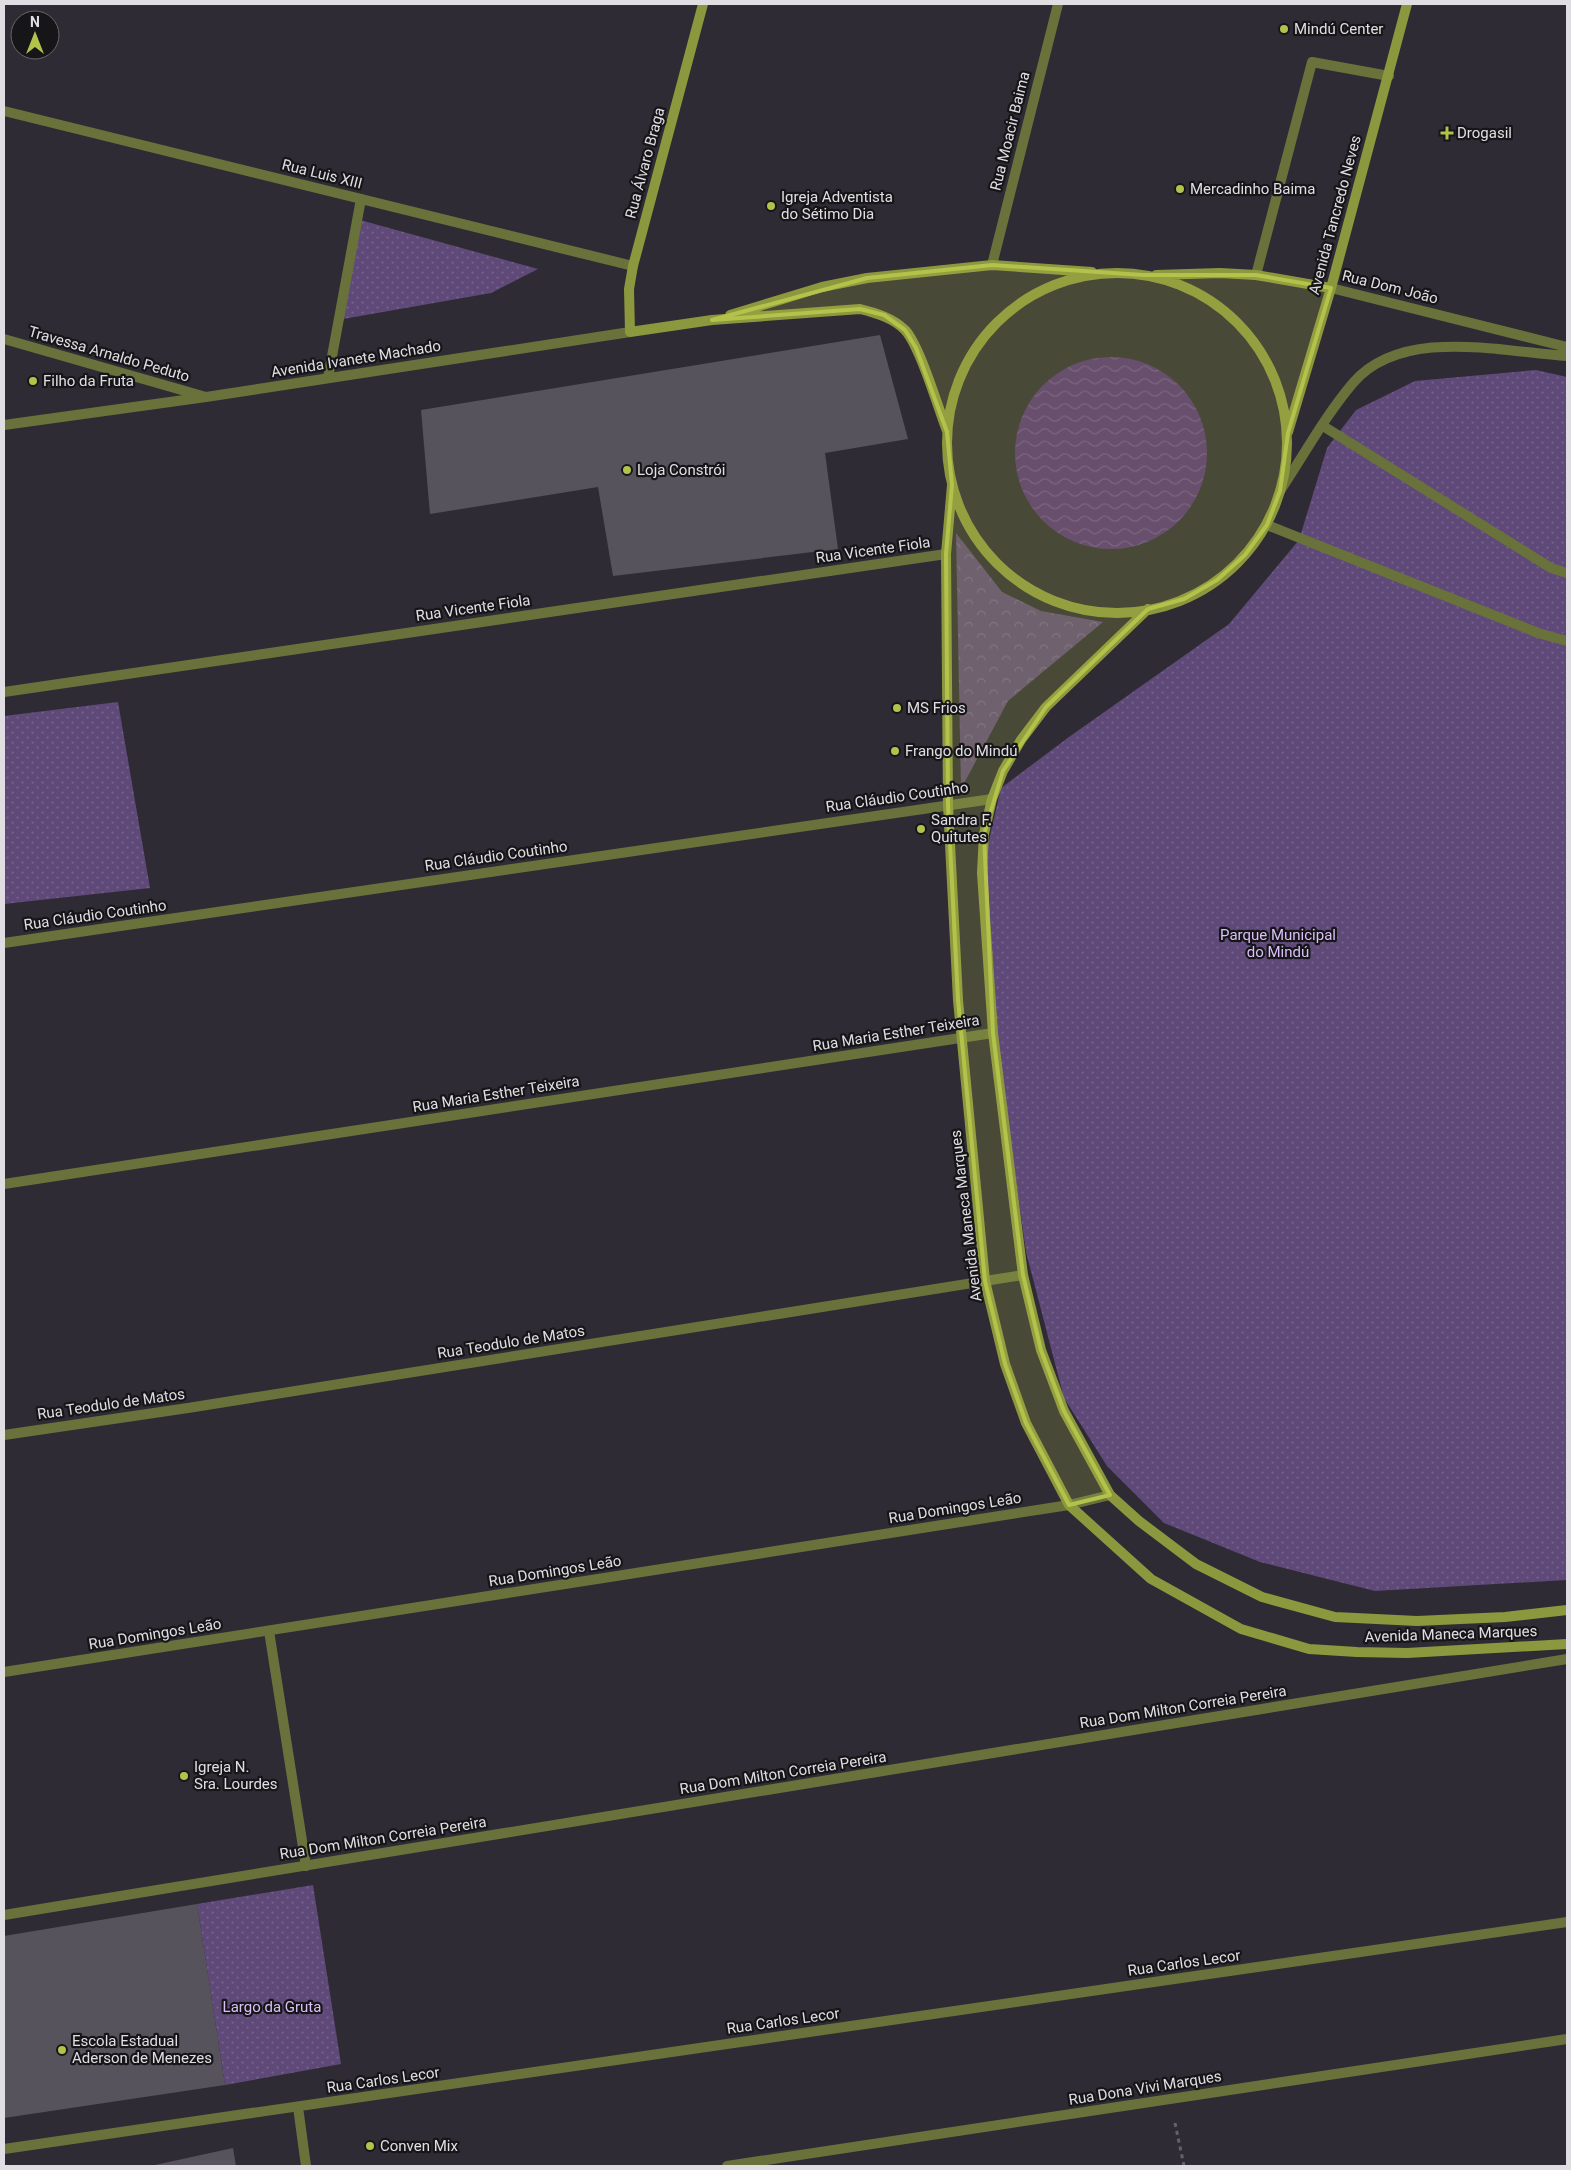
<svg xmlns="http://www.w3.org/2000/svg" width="1571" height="2170" viewBox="0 0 1571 2170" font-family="Roboto,sans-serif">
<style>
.grass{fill:url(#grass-dots)}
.forest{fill:url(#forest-crowns)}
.water{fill:url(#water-waves)}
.building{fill:#57535c}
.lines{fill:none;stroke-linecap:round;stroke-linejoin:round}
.path{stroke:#656169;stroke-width:3;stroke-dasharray:4 4;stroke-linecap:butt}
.service{stroke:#6a723c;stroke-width:10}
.minor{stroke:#6a723c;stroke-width:10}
.tertiary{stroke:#6a723c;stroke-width:10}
.secondary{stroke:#8c983d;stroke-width:10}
.marked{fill:#b3c24b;fill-opacity:0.2;stroke:#b3c24b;stroke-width:4;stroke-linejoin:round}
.poi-dot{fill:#b3c24b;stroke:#161518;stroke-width:2}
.labels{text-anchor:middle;stroke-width:4.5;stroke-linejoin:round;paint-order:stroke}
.poi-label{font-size:15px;fill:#e0dee3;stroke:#161518;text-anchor:start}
.street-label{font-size:15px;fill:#e0dee3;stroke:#161518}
.park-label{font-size:15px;fill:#dabffa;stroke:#161518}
</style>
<defs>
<pattern id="grass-dots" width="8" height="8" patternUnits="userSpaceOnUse" patternTransform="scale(1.25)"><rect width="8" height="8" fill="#5f4978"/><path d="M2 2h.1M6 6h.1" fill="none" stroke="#76638b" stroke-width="1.8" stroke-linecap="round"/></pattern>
<pattern id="forest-crowns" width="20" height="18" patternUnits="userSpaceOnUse" patternTransform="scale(1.25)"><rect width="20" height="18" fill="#5f4978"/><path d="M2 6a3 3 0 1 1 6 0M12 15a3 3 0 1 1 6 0" fill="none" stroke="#76638b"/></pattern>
<pattern id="water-waves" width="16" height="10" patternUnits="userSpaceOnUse" patternTransform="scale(1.25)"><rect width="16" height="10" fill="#553376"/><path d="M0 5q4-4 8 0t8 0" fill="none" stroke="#6d5089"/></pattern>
</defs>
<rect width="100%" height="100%" fill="#2f2b34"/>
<!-- grass -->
<path class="grass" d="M360 220 538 269 491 293 343 319Z
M1536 370 1567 377V1580L1375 1591 1260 1562 1164 1523 1107 1466 1064 1398 1026 1252 993 1014 983 866 1001 788 1069 737 1229 624 1299 540 1327 448 1356 410 1415 381Z
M118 702 150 888 4 904V716Z
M313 1885 341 2064 225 2085 197 1904Z"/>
<!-- forest -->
<path class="forest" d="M956 533 1002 592 1041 611 1103 622 1008 701 961 789Z"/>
<!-- water -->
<path class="water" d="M1015 453a96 96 0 1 1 192 0a96 96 0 1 1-192 0Z"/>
<!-- building -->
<path class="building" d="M880 335 908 439 825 453 838 549 613 576 598 487 430 514 421 410Z
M197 1904 225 2085 4 2118V1936Z
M233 2148 236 2166H156L155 2165Z"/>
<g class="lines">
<!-- path -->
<path class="path" d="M1175 2123 1184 2166"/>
<!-- service -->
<path class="service" d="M1256 275 1312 62 1389 76
M328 378 361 199
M1323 426 1551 568 1567 573
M1267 525 1538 633 1567 641
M269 1631 306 1866"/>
<!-- minor -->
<path class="minor" d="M4 111 633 266
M992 265 1058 4
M4 339 206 397
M4 692 946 554
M4 943 992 799
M4 1184 993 1033
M4 1435 188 1408 1023 1275
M4 1672 1069 1505 1110 1495
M4 1915 1567 1659
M298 2107 306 2166
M4 2149 1567 1922"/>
<!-- tertiary -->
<path class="tertiary" d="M1331 288 1567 347
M4 425 206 397 630 332
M1280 491C1304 455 1325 416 1353 383 1402 326 1502 352 1567 356
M727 2166 1567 2039"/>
<!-- secondary -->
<path class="secondary" d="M703 4 633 266 629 289 630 332 712 320 860 309C876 313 893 318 905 330 920 346 938 408 947 431
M947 443a170 170 0 1 1 340 0a170 170 0 1 1-340 0Z
M1156 275 1220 273 1256 275 1331 288
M730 315 822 287 867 278 992 265 1092 272
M1288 432 1331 288 1407 4
M952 485 946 554 948 805 958 1000 985 1281 1005 1364 1026 1423 1069 1505 1151 1579 1241 1629 1309 1649 1357 1652 1407 1653 1567 1644
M1148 609 1046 707 1021 740 1003 771 992 799 984 834 982 873 993 1033 1023 1275 1041 1350 1064 1411 1110 1495 1139 1521 1196 1564 1262 1597 1335 1617 1417 1621 1505 1617 1567 1610"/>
</g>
<!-- marked area -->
<path class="marked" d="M992 265 1143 275H1256L1331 288 1288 433 1280 491 1267 525 1245 555 1217 580 1184 599 1148 609 1046 707 1003 771 984 834 993 1033 1023 1275 1041 1350 1064 1411 1110 1495 1069 1505 1026 1423 1005 1364 985 1281 958 1000 948 805 946 554 952 485 947 432 916 348 905 330 884 315 860 309 712 320 867 278Z"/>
<!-- markers -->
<g class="poi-dot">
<circle cx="1284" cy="29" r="5"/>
<path d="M1444.5 125.5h5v5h5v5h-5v5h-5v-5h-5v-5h5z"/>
<circle cx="1180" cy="189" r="5"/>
<circle cx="771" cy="206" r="5"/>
<circle cx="33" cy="381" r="5"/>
<circle cx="627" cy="470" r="5"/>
<circle cx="897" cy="708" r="5"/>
<circle cx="895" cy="751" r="5"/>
<circle cx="921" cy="829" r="5"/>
<circle cx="184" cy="1776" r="5"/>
<circle cx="62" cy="2050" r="5"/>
<circle cx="370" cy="2146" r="5"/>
</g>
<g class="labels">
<!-- poi labels -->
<g class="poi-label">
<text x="1294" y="34">Mindú Center</text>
<text x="1457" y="138">Drogasil</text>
<text x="1190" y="194">Mercadinho Baima</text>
<text x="781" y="202">Igreja Adventista<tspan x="781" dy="17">do Sétimo Dia</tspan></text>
<text x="43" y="386">Filho da Fruta</text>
<text x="637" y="475">Loja Constrói</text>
<text x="907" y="713">MS Frios</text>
<text x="905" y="756">Frango do Mindú</text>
<text x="931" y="825">Sandra F.<tspan x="931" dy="17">Quitutes</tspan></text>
<text x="194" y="1772">Igreja N.<tspan x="194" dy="17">Sra. Lourdes</tspan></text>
<text x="72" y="2046">Escola Estadual<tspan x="72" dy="17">Aderson de Menezes</tspan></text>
<text x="380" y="2151">Conven Mix</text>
</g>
<!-- street labels -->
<g class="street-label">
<text transform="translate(1010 131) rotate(-76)" y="5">Rua Moacir Baima</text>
<text transform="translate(645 163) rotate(-75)" y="5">Rua Álvaro Braga</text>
<text transform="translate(322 174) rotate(14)" y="5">Rua Luis XIII</text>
<text transform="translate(1335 215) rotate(-75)" y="5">Avenida Tancredo Neves</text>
<text transform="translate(1390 287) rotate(14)" y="5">Rua Dom João</text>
<text transform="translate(109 354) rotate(16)" y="5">Travessa Arnaldo Peduto</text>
<text transform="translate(356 359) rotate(-9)" y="5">Avenida Ivanete Machado</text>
<text transform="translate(873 550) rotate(-8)" y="5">Rua Vicente Fiola</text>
<text transform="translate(473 608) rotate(-8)" y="5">Rua Vicente Fiola</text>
<text transform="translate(897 797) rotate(-8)" y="5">Rua Cláudio Coutinho</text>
<text transform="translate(496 856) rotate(-8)" y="5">Rua Cláudio Coutinho</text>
<text transform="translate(95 915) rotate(-8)" y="5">Rua Cláudio Coutinho</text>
<text transform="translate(896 1033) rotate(-9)" y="5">Rua Maria Esther Teixeira</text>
<text transform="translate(496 1094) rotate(-9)" y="5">Rua Maria Esther Teixeira</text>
<text transform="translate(966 1216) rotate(-97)" y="5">Avenida Maneca Marques</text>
<text transform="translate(511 1342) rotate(-9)" y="5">Rua Teodulo de Matos</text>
<text transform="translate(111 1404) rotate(-8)" y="5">Rua Teodulo de Matos</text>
<text transform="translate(955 1508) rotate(-9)" y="5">Rua Domingos Leão</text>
<text transform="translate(555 1571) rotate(-9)" y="5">Rua Domingos Leão</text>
<text transform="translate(155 1634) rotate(-9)" y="5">Rua Domingos Leão</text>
<text transform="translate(1451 1634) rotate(-2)" y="5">Avenida Maneca Marques</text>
<text transform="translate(1183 1707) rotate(-9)" y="5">Rua Dom Milton Correia Pereira</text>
<text transform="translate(783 1773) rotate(-9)" y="5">Rua Dom Milton Correia Pereira</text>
<text transform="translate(383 1838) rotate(-9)" y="5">Rua Dom Milton Correia Pereira</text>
<text transform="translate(1184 1963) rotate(-8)" y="5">Rua Carlos Lecor</text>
<text transform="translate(783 2021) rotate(-8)" y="5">Rua Carlos Lecor</text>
<text transform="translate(383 2080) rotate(-8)" y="5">Rua Carlos Lecor</text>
<text transform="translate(1145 2088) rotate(-9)" y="5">Rua Dona Vivi Marques</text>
</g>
<!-- park labels -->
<g class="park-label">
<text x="1278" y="940">Parque Municipal<tspan x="1278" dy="17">do Mindú</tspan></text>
<text x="272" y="2012">Largo da Gruta</text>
</g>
</g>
<!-- border -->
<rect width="1571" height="2170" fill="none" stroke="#e0dee3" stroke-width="10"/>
<!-- north arrow -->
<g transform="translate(35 35)"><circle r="24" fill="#161518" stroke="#676569"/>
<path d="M0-4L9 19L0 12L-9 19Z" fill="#b3c24b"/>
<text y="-8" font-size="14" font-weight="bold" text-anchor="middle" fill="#e0dee3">N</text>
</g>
</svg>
